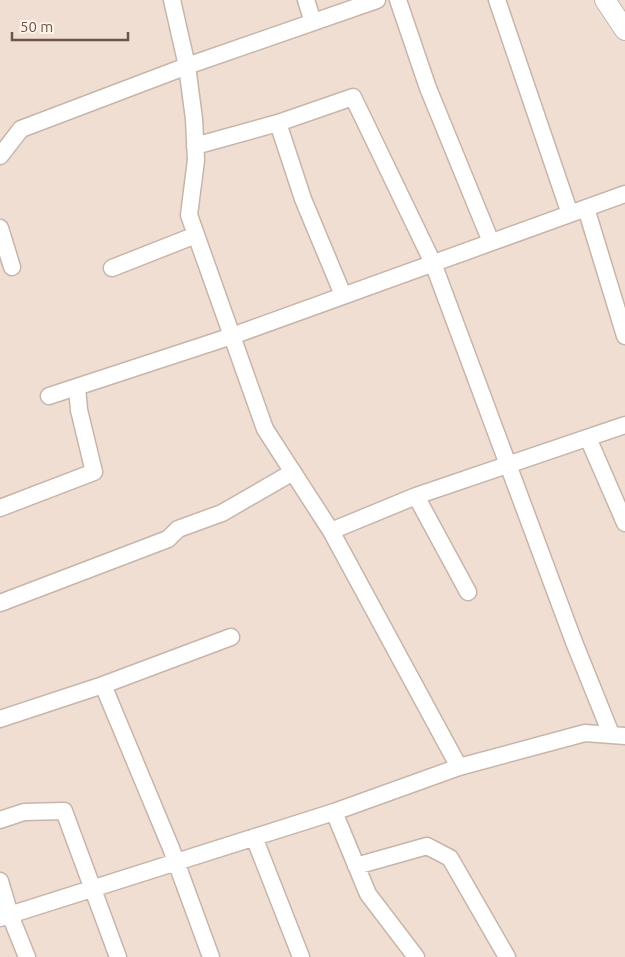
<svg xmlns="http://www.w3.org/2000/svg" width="625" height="957" viewBox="0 0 625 957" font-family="Ubuntu,sans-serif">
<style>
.residential{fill:#efded1}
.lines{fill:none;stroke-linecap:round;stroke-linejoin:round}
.minor-casing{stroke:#c7b5ab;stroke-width:19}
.tertiary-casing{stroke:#c7b5ab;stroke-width:22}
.minor{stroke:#fff;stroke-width:16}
.tertiary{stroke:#fff;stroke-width:20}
</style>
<rect width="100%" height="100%" fill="#f8ede2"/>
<!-- residential -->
<path class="residential" d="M0 0H625V957H0Z"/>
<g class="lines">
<defs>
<path id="minor" d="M172 0 187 66 194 119 196 160 189 215 265 429 331 531 459 767
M306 0 313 22
M398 0 428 88 491 242
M497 0 570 214
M278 123 303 199 343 295
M195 146 278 123 353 97 433 263 574 642 611 734
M0 156 21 129 187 66 377 0
M586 208 625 336
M0 228 12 267
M112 268 196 235
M49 396 232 336 625 194
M588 438 625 523
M416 496 468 592
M0 508 94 472 79 410 77 387
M331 531 416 496 625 425
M0 603 168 539 178 529 222 513 293 472
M103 685 171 848 211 957
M0 719 103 685 231 637
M334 812 368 894 416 957
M0 820 24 812 64 811 118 957
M254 837 301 957
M356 866 427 846 450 858 507 957
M0 881 10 915 27 957
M0 918 334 812 459 767 585 733 625 736"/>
<path id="tertiary" d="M605 0 625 30"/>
</defs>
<!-- minor casing -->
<use href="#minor" class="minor-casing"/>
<!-- tertiary casing -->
<use href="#tertiary" class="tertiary-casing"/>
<!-- minor -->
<use href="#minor" class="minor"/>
<!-- tertiary -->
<use href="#tertiary" class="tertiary"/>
</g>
<!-- scale -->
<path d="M12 32v8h116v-8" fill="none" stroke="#6c544c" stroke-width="2.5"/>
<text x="20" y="32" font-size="15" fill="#6c544c" stroke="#fcf2e7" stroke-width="4" paint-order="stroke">50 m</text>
</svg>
